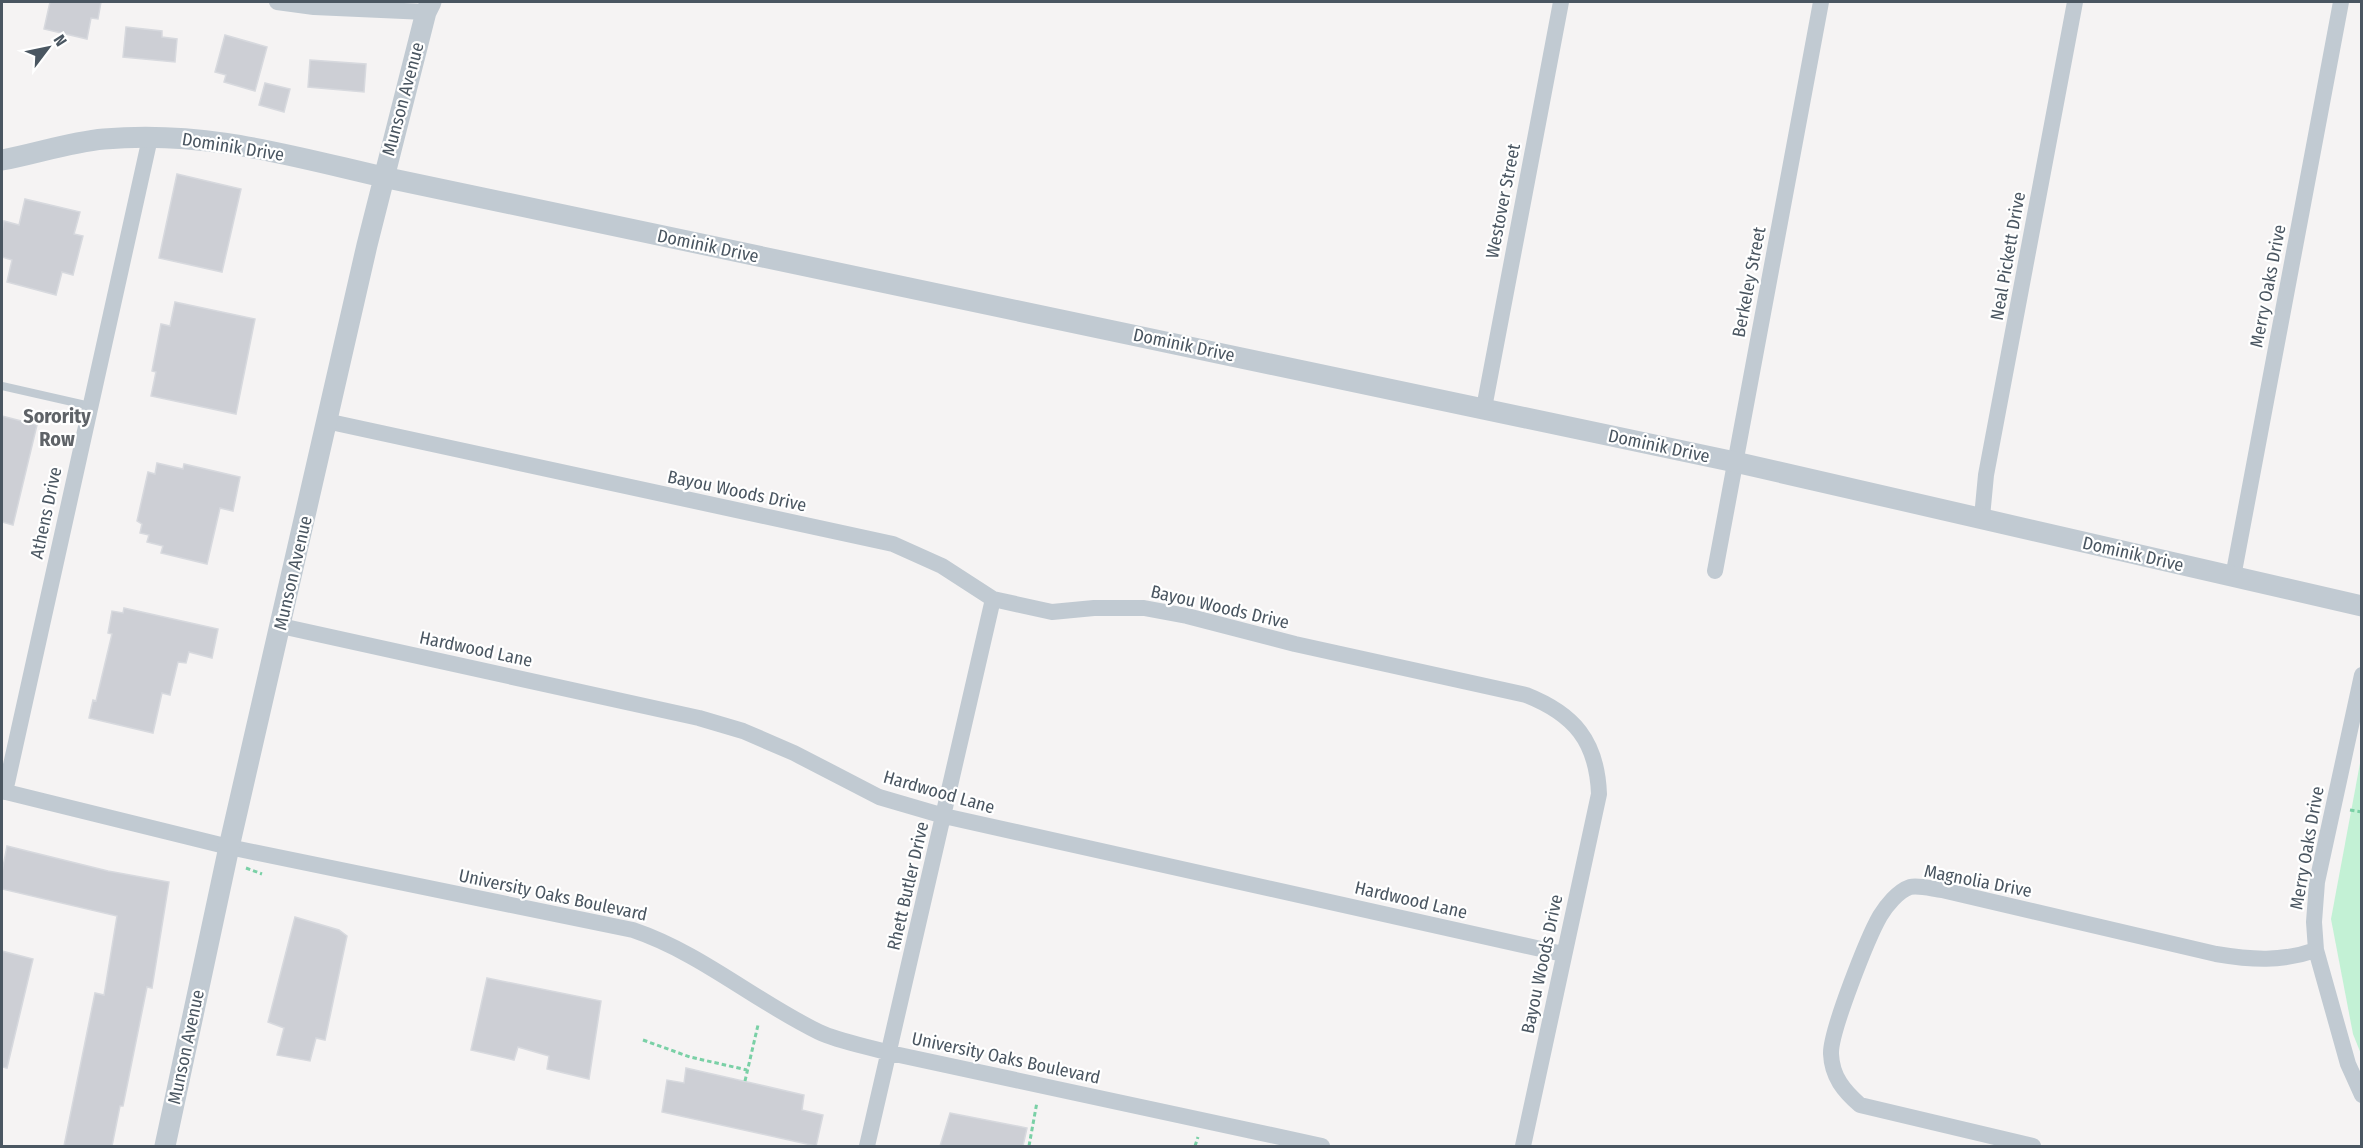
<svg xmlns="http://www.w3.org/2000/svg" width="2363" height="1148" viewBox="0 0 2363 1148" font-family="'Fira Sans Condensed',sans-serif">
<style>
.green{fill:#c3f1d5}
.building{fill:#cdcfd5;stroke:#d7d9de;stroke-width:1.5}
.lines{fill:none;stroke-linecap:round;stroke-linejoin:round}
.path{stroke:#7ad0a6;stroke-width:3;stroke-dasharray:4.5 3;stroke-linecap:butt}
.service{stroke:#c1cad2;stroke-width:8}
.minor{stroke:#c1cad2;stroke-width:16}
.tertiary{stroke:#c1cad2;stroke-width:21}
.labels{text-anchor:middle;stroke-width:4.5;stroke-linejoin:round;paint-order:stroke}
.street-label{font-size:18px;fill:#4a5661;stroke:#fff}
.neighbourhood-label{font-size:20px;font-weight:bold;fill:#5f6368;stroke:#fff}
</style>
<rect width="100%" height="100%" fill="#f5f3f3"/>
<!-- green -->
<path class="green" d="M2361 758V1054L2353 1034 2331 919Z"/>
<!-- building -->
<path class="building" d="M50 2H101L98 19 91 18 87 39 44 29Z
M126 27 162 31V37L177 39 175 62 123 57Z
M225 35 267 47 255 91 224 82 226 75 215 72Z
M310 60 366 64 364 92 308 87Z
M265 83 290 89 284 112 259 105Z
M177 174 241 189 222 272 159 258Z
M25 199 80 212 74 234 83 236 73 275 62 272 56 295 7 282 12 260 2 257V233L4 221 19 225Z
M175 302 255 319 236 414 151 396 156 372 152 371 161 324 170 326Z
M2 416 37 425 13 525 2 522Z
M157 463 183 469 184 464 240 477 233 511 220 508 207 564 161 553 163 546 147 542 149 535 140 533 142 524 137 521 148 472 155 474Z
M124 608 218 629 212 658 189 652 186 663 178 662 170 695 162 693 153 733 89 718 93 700 96 701 112 634 108 633 112 611 123 613Z
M7 846 108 871 169 882 152 988 147 987 123 1106H120L112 1146H64L95 993 104 995 117 916 2 889V872Z
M295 917 339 930 347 936 325 1040 316 1038 310 1061 277 1055 284 1028 268 1022Z
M2 951 33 959 7 1068 2 1067Z
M487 978 601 1001 589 1079 547 1069 549 1056 518 1047 514 1060 471 1050Z
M686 1068 804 1095 802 1110 823 1115 816 1146 662 1112 667 1080 684 1083Z
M950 1113 1027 1128 1023 1146H940Z"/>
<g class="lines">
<!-- path -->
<path class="path" d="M2350 810 2362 812
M246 868 262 874
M643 1040 690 1057 747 1070
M745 1081 758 1025
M1029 1146 1037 1102
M1195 1146 1198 1137"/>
<!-- service -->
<path class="service" d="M2 386 90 406"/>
<!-- minor -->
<path class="minor" d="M277 2 314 7 426 12
M1484 408 1561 2
M326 421 893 544 942 566 993 599 1052 612 1094 608H1144L1187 616 1295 644 1526 695C1574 714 1597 741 1599 794L1523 1146
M1982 517 1986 475 2075 2
M1715 571 1821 2
M2233 577 2341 2
M281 626 699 718 743 731 794 753 879 797 944 816 1563 954
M2362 675 2317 882 2314 922 2316 950 2348 1064 2362 1095
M2 791 229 847 633 930C701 953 755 1001 819 1032 840 1042 867 1046 890 1053L1322 1146
M5 792 150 138
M867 1146 993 599
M2033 1146 1860 1105C1844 1091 1832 1077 1831 1054 1830 1032 1868 937 1880 916 1886 906 1898 891 1910 887 1919 885 1933 889 1942 890L2216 954C2252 960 2281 962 2316 950"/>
<!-- tertiary -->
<path class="tertiary" d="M2 160C35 154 70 142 104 139 204 130 287 155 383 177L1735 462 2362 606
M165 1146 229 847 367 245 426 12 431 2"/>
</g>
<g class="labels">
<!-- street labels -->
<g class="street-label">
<text transform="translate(403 99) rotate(-75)" y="6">Munson Avenue</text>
<text transform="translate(233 147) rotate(9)" y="6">Dominik Drive</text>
<text transform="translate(1503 201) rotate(-79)" y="6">Westover Street</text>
<text transform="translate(708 246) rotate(12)" y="6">Dominik Drive</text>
<text transform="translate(2008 256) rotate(-80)" y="6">Neal Pickett Drive</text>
<text transform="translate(1749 282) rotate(-79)" y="6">Berkeley Street</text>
<text transform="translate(2268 286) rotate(-79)" y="6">Merry Oaks Drive</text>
<text transform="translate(1184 345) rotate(12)" y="6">Dominik Drive</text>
<text transform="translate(1659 446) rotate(12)" y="6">Dominik Drive</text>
<text transform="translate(737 491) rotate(12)" y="6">Bayou Woods Drive</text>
<text transform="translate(46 513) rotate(-78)" y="6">Athens Drive</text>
<text transform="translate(2133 554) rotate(13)" y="6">Dominik Drive</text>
<text transform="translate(293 573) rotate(-77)" y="6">Munson Avenue</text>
<text transform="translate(1220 607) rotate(13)" y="6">Bayou Woods Drive</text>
<text transform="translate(476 649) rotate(12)" y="6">Hardwood Lane</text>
<text transform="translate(939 792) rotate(16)" y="6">Hardwood Lane</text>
<text transform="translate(2307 848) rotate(-80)" y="6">Merry Oaks Drive</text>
<text transform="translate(1978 881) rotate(11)" y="6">Magnolia Drive</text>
<text transform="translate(908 886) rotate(-77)" y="6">Rhett Butler Drive</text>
<text transform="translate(553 895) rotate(12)" y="6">University Oaks Boulevard</text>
<text transform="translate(1411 900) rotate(13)" y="6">Hardwood Lane</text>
<text transform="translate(1542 964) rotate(-78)" y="6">Bayou Woods Drive</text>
<text transform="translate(186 1047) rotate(-78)" y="6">Munson Avenue</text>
<text transform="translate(1006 1058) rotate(12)" y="6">University Oaks Boulevard</text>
</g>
<!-- neighbourhood labels -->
<g class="neighbourhood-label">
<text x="57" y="423">Sorority<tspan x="57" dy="23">Row</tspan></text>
</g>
</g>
<!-- border -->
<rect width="2363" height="1148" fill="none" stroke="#4a5661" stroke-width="6"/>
<!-- north arrow -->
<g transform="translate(48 48) rotate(58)" stroke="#ffffff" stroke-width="4.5" paint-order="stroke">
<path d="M0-4.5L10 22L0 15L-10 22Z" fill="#4a5661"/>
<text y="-9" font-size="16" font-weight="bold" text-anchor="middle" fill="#4a5661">N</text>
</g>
</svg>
